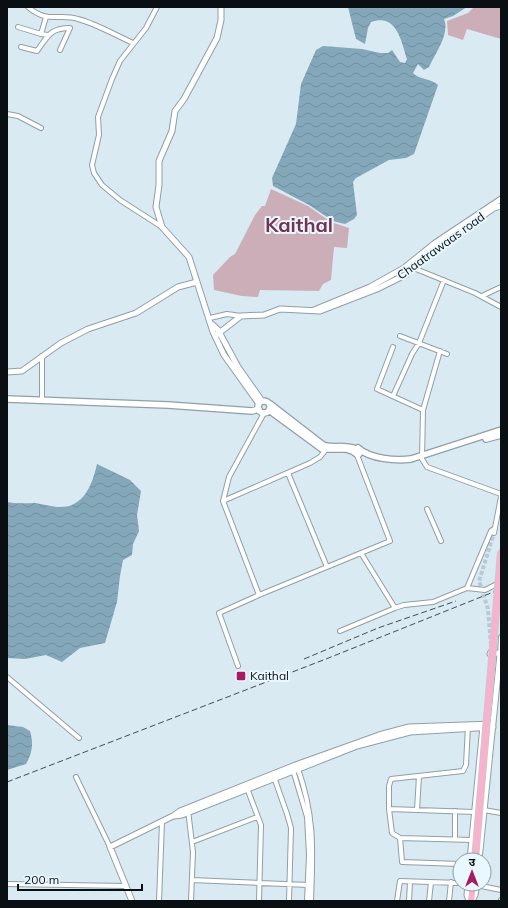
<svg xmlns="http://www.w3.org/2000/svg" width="508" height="908" viewBox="0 0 508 908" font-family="Mulish,'Noto Sans Devanagari',sans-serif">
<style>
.green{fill:#ccaeb8}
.water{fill:url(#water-waves)}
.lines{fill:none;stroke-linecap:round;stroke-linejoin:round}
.minor-tunnel{stroke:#bac9d1;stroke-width:4;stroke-dasharray:4 2;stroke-linecap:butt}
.minor-casing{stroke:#909fa8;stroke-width:6}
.tertiary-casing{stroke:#909fa8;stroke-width:7}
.secondary-casing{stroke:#909fa8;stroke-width:8}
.primary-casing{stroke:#c9cacb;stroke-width:8}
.minor{stroke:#fff;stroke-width:4}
.tertiary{stroke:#fff;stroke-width:5}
.secondary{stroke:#fff;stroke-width:5.5}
.primary{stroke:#fab1ce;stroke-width:6}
.rail{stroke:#434c51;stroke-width:1;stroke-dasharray:6 3;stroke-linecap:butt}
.primary-bridge-casing{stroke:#c9cacb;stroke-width:8;stroke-linecap:butt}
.primary-bridge{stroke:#fab1ce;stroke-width:6}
.poi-dot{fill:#a71c61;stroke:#e9f7fe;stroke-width:1.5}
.labels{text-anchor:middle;stroke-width:4;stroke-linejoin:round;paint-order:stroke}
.street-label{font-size:12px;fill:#090f12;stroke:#e9f7fe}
.poi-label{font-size:12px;fill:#090f12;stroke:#e9f7fe;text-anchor:start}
.town-label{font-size:20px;font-weight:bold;fill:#76334e;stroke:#e9f7fe}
</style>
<defs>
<pattern id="water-waves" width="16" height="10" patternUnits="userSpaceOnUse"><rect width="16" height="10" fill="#84a8ba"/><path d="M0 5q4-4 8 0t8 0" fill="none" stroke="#718f9f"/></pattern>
</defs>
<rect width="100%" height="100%" fill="#d9eaf3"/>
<!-- green -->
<path class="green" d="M474 7H501V39L467 29 463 40 448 35 447 21 468 13Z
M271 189 308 206 331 222 349 228 347 248 334 247 331 280 323 284 319 291 260 290 258 297 242 296 214 290 213 275 230 257 235 254 255 215 262 206H265Z"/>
<!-- water -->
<path class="water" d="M348 7H467L453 16 444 19C450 34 436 52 429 67L424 70 418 64 413 73C419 80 431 78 438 85L414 154 406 158 389 160 356 178 353 182 357 215 354 219 345 224 333 221 309 205 273 186 272 178 296 124 301 84 316 50 323 46 362 49 380 53H388L392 50 400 62 405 63 407 59C401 41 397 13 371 22L368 28 365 44 356 39Z
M97 464 130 480 141 491 137 515 139 531 133 544 132 555 123 560 120 576 117 602 105 643 80 648 62 662 46 655 25 659 7 658V502C16 504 25 503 35 503 42 504 49 506 57 507 83 509 92 486 97 464Z
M7 725 23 727 30 731C34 744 32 754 26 764L7 770Z"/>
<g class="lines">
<!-- minor-tunnel -->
<path class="minor-tunnel" d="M491 645 488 609 479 581 494 533"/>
<defs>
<path id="minor" d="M28 7C48 24 59 13 78 19 97 24 115 35 133 43
M157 7 146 28 120 61 112 79 98 117 99 135 92 165 94 173 102 185 120 200 162 227
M46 17 41 34 48 35
M18 27 41 34
M21 47 37 51C48 36 50 28 70 28L60 50
M7 114 18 116 41 128
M411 267 475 293 501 307
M482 296 501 287
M210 318 227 314 241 316
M400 336 447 354
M393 347 377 389 423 410
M440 351 423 410 422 459 427 467 501 494
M393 396 412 354 419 343 444 280
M42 400V356
M288 473 327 567
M223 501 310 463 320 457 328 447
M427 509 441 541
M494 533 501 497
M467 588 491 531 495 528
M259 595 223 501 229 477 264 413
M395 608 404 605 433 602 467 588 485 590 499 583
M340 631 395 608 361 553
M500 654 501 637
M238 666 219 613 259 595 390 541 357 455
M7 677 79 738
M468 726 466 765 463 771 391 779 389 786V809L474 812
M297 766C315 816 313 849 311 901
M293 770 307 817 309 855 307 901
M76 777 110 847
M274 777 287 814 291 828 289 901
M247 788 261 825 259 901
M389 809 392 833 400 838 472 840
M188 810 193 852 191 901
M417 810 419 776
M484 810 501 813
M400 838 402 862 460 864
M455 839V811
M192 842 257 817
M192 880 309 885
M7 884 126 886
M476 885 501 890
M159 901 162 822
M397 901 400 881 460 883
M409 901 410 882
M429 901 431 882
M449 901 451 882
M501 901V900"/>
<path id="tertiary" d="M221 7V20L217 38 184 99 175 111 172 131 159 161V185L156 207 162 227 189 257 213 332 224 355 259 404
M314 310 370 287 404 268 435 243 501 199
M213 325 218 330 238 367 262 401
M215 336 241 316 264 315 280 309 320 311 377 289 407 274 418 261 494 208 501 206
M7 372 22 371 61 343 88 329 136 313 178 287 197 282
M490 654 491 652 501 654
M174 816 182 815 357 746 410 732 493 727
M470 860 483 726
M479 860 500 654
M468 884 467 895 469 901
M132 901 110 847 173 816 180 811 298 764 379 735 409 727 493 724
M472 901 475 895 477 884"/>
<path id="secondary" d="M7 399 168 405 252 411 259 409
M258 407a6 6 0 1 1 12 0a6 6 0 1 1-12 0Z
M270 404 323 445C332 449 343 444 356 449
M269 410 322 449H346L352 451
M486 439 501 435
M361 451 358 455 354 452 358 448C370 459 396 461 411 459L501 430"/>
<path id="primary" d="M471 901 473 884"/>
</defs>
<!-- minor casing -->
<use href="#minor" class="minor-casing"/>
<!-- tertiary casing -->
<use href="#tertiary" class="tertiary-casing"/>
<!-- secondary casing -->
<use href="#secondary" class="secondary-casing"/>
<!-- primary casing -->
<use href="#primary" class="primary-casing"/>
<!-- minor -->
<use href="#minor" class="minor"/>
<!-- tertiary -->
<use href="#tertiary" class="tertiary"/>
<!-- secondary -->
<use href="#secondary" class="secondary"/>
<!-- primary -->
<use href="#primary" class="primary"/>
<!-- rail -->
<path class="rail" d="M304 659 378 628 456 601
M7 782 326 659 501 589"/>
<defs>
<path id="primary-bridge" d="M475 860 501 552"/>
</defs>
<!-- primary-bridge casing -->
<use href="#primary-bridge" class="primary-bridge-casing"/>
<!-- primary-bridge -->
<use href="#primary-bridge" class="primary-bridge"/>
</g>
<!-- markers -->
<rect class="poi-dot" x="236" y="671" width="10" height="10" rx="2"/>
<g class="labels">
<!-- street labels -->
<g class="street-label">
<text transform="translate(441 246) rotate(-36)" y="4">Chaatrawaas road</text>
</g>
<!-- poi labels -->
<g class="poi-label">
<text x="250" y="680">Kaithal</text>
</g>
<!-- town labels -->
<g class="town-label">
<text x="299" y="232">Kaithal</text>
</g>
</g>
<!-- border -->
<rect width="508" height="908" fill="none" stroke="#090f12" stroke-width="16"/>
<!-- north arrow -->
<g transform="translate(472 872)"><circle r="19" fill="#e9f7fe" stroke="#8f9aa0"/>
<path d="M0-3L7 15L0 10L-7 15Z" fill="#a71c61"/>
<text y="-6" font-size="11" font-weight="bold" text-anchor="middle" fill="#090f12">उ</text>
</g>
<!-- scale -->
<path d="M18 884v6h124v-6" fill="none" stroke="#090f12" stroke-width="2"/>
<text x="24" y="884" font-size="12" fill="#090f12" stroke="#e9f7fe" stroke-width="3" paint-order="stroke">200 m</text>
</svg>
